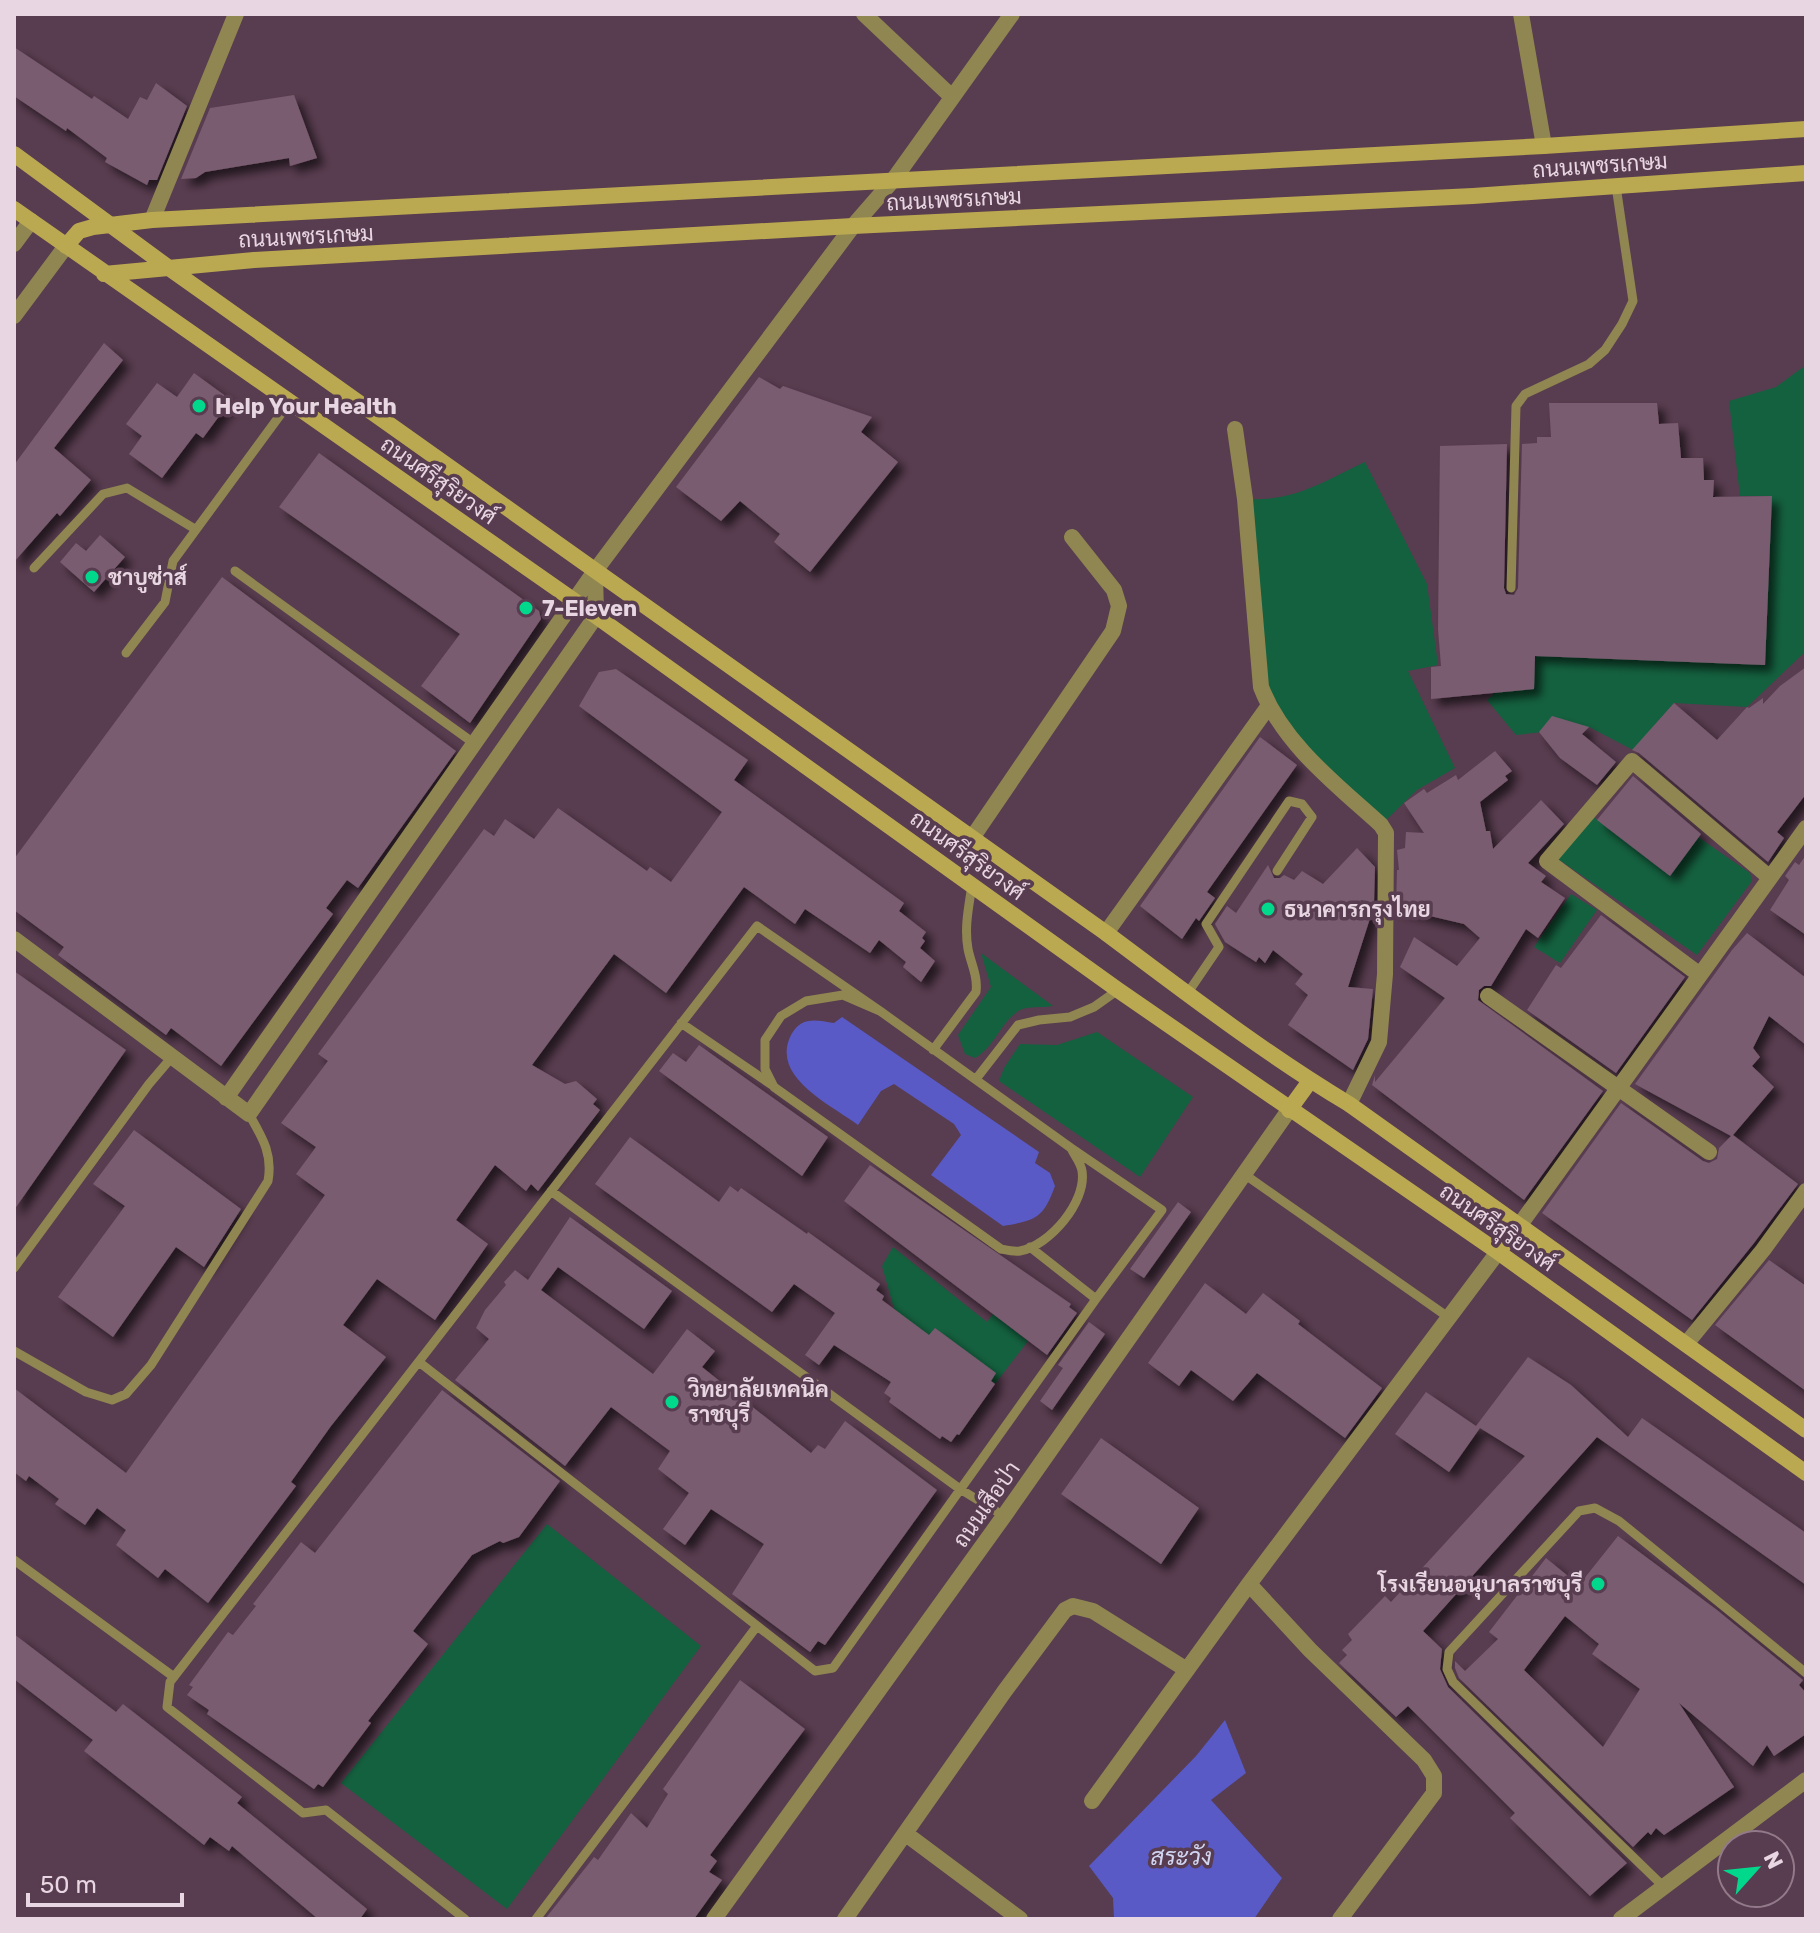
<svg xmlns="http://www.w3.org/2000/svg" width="1820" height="1933" viewBox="0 0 1820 1933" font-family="Rubik,Sarabun,sans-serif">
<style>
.green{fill:#14613f}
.water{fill:#595ac6}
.building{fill:#7a5b70;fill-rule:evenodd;filter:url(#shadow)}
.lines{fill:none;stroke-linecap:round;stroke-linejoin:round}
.service{stroke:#908651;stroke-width:9}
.minor{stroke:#908651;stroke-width:16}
.tertiary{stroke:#908651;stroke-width:16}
.secondary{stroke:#baa950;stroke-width:16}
.poi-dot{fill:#00d98c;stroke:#583c4f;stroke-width:3}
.labels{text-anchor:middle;stroke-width:7;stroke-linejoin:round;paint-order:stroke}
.street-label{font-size:22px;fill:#e8d6e2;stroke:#583c4f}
.poi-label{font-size:22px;font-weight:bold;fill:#e8d6e2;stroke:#583c4f;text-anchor:start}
.water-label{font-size:24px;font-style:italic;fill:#d1d5f1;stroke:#583c4f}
</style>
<defs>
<filter id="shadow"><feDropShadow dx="7" dy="7" stdDeviation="4" flood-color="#0009"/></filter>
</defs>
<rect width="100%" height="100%" fill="#583c4f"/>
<!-- green -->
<path class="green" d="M1806 365V651L1747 707 1674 703 1633 750 1589 727 1516 735 1487 700 1535 656 1772 496H1740L1729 401 1776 387Z
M1365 462 1427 584 1438 665 1408 671 1455 768 1417 790 1381 825 1268 707 1245 499C1294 502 1322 482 1365 462Z
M1592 816 1670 876 1698 837 1750 873 1752 881 1697 955 1558 859Z
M1571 894 1597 910 1560 963 1534 947Z
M981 953 1053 1006C1043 1008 1028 1006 1020 1010 1001 1021 995 1047 975 1058L965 1054 958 1035 991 987Z
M1097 1032 1193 1097 1140 1177 999 1081 1004 1068 1020 1044 1057 1045Z
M893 1247 987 1322 993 1314 1028 1341 995 1384 935 1328 928 1337 894 1309 882 1266Z
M547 1524 701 1646 507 1909 341 1783Z"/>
<!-- water -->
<path class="water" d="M842 1017 1039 1152 1035 1163 1050 1173 1055 1186C1043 1219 1036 1220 1003 1226L931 1175 961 1135 954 1124 894 1084 881 1091 858 1125C830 1104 770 1077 791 1035 801 1016 816 1020 834 1023Z
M1225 1720 1246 1773 1211 1800 1282 1878 1254 1919H1114L1113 1898 1089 1866 1196 1756Z"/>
<!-- building -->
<path class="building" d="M14 47 92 99 94 96 128 119 140 97 147 100 156 83 187 106 157 180H149L147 185 105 162 107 158 67 128 66 131 14 96Z
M294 95 317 158 290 166 289 158 205 172 196 178 181 179 210 108Z
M104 343 123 360 54 448 91 480 60 516 57 513 14 562V465Z
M194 373 231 400 203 438 196 433 162 478 129 454 142 436 126 424 157 383 177 397Z
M759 377 780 389 783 386 872 417 861 432 898 462 810 572 774 542 780 534 740 501 721 521 676 487Z
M1549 403H1657L1659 424 1678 423 1681 458H1703L1704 480H1714L1713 497 1772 496 1765 665 1535 656 1534 689 1431 699V667L1441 666 1438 629 1440 446 1507 444 1504 588 1506 594 1514 595 1518 588 1522 444 1537 443V437H1551Z
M319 453 539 611 541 619 470 723 421 686 460 634 279 507Z
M100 535 125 557 94 592 60 562 76 543 86 551Z
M222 577 456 751 358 888 347 880 326 908 333 914 221 1066 171 1028 166 1035 58 955 64 947 14 910V859Z
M1806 667V794L1777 832 1784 838 1768 862 1639 753 1632 750 1674 703 1717 740 1747 707 1749 708 1763 698V704L1780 686Z
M616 669 748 760 734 780 904 903 899 911 926 932 922 938 925 941 920 948 935 961 921 982 903 967 906 962 879 940 870 953 805 909 795 924 744 887 666 993 614 954 532 1065 565 1084 576 1081 597 1099 593 1104 600 1110 538 1191 531 1184 526 1191 495 1165 456 1220 488 1244 435 1320 377 1279 343 1325 386 1357 331 1426 291 1482 296 1486 208 1603 165 1569 158 1578 116 1545 126 1530 97 1508 85 1525 55 1504 59 1499 29 1476 26 1481 14 1472V1388L126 1473 325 1195 296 1174 316 1147 281 1123 328 1061 318 1054 484 829 494 836 505 819 534 839 558 808 647 871 650 867 671 882 722 812 579 706 599 672Z
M1552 716 1589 727 1582 734 1616 762 1597 785 1560 758 1539 732Z
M1260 737 1297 765 1207 892 1215 898 1199 921 1196 918 1182 939 1140 906Z
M1495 751 1512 771 1505 776 1508 780 1480 802 1486 831H1490L1493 849 1541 800 1564 824 1528 863 1546 876 1541 882 1565 898 1538 938 1526 929 1491 986H1484L1479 990 1478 1000 1603 1091 1524 1200 1372 1085 1375 1075V1082L1445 998 1400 967 1414 937 1457 966 1480 938 1464 924 1396 908 1397 870H1399L1397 850 1405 848 1406 832 1424 833 1404 803 1424 789 1427 793 1456 775 1458 780Z
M1633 776 1701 834 1670 876 1597 820Z
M1357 848 1375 867 1374 903 1360 900 1373 909 1348 987 1373 989 1368 1039 1353 1070 1288 1025 1308 995 1295 984 1303 974 1273 950 1265 963 1259 957 1256 962 1225 942 1215 924 1227 906 1236 913 1268 865 1274 878H1280L1284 875 1294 880 1302 871 1323 884Z
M1806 855V935L1770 910 1789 880 1785 876 1795 862 1799 865Z
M1601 915 1685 977 1616 1073 1527 1010 1556 965 1561 968Z
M1747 933 1806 978V1045L1769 1016 1753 1048 1760 1057 1752 1066 1774 1087 1733 1135 1798 1184 1754 1243 1692 1320 1542 1213 1621 1103 1703 1161 1709 1163 1717 1159 1719 1148 1731 1136 1635 1084 1732 950Z
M14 971 126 1050 14 1210Z
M699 1045 828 1137 802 1176 659 1071 673 1053 686 1062Z
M134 1130 241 1209 204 1267 176 1247 113 1337 58 1297 125 1206 93 1184Z
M630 1137 719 1202 730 1186 738 1192 741 1188 807 1234 808 1232 880 1284 876 1290 884 1296 882 1300 929 1335 935 1328 996 1373 991 1381 995 1384 959 1435 957 1434 951 1442 942 1436 940 1439 889 1402 891 1398 884 1393 891 1382 834 1345 819 1365 805 1355 835 1313 794 1284 772 1312 595 1184Z
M870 1165 1071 1304 1069 1307 1077 1313 1047 1355 844 1201Z
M1178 1202 1191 1212 1144 1278 1130 1269Z
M570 1217 672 1291 644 1329 558 1267 541 1290 653 1374 687 1329 715 1351 702 1367 811 1453 818 1445 825 1449 845 1421 937 1490 825 1645 818 1641 810 1652 732 1594 764 1544 711 1509 685 1545 663 1529 689 1493 658 1469 670 1451 611 1407 565 1466 455 1380 489 1339 476 1328 485 1310 506 1285 504 1282 515 1270 528 1280Z
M1769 1260 1806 1286V1391L1715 1325Z
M1205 1283 1246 1314 1263 1293 1300 1321 1298 1324 1382 1388 1345 1438 1257 1373 1233 1401 1191 1370 1179 1386 1148 1363Z
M1089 1322 1105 1334 1052 1410 1040 1401 1063 1368 1058 1365Z
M1528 1357 1571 1385 1628 1437 1642 1418 1806 1533V1585L1597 1437 1423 1631 1442 1649 1440 1669 1448 1687 1627 1863 1590 1896 1510 1818 1515 1813 1408 1706 1396 1717 1339 1663 1347 1655 1342 1650 1352 1640 1348 1634 1385 1596 1391 1602 1525 1456 1480 1428 1449 1472 1395 1434 1426 1392 1476 1426Z
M442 1390 560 1481 519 1537 503 1543 500 1541 472 1555 413 1631 428 1644 368 1721 371 1723 323 1787 318 1784 314 1789 207 1714 209 1710 187 1695 193 1687 189 1685 228 1632 233 1635 256 1606 253 1604 301 1542 315 1553Z
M1101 1438 1199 1508 1161 1564 1061 1494Z
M1618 1536 1717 1610 1803 1680 1799 1685 1806 1693V1734L1774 1756 1767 1745 1753 1766 1679 1703 1734 1787 1664 1835 1656 1828 1651 1835 1648 1832 1633 1847 1459 1678 1455 1668V1661L1465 1671 1498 1639 1489 1632 1546 1558 1579 1585ZM1565 1616 1599 1644 1592 1654 1640 1689 1603 1747 1524 1670Z
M14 1634 116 1712 123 1704 242 1797 237 1803 367 1909 360 1919H318L232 1846 229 1851 210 1837 204 1845 84 1751 93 1740 14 1679Z
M740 1680 805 1729 710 1855 717 1861 709 1872 722 1880 694 1919H545L594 1857 598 1860 631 1813 647 1828 668 1794 663 1789Z"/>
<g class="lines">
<!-- service -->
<path class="service" d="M34 568 103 494 127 488 195 529
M235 571 475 744
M1511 588 1516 406 1525 394 1589 364 1605 350 1622 324 1633 301 1616 186
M126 653 165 602 173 561 289 403
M1187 994 1219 947 1206 924 1289 801 1302 804 1312 817 1277 871
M843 995 880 1011 1071 1148C1074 1155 1081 1163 1082 1171 1087 1202 1049 1246 1020 1251 1014 1252 1006 1250 1001 1249L774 1087 765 1069V1040L781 1016 806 1001Z
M681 1023 772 1085
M933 1050 976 992C978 976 971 964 968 949 964 927 969 906 972 885
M976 1079 1018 1025 1039 1020 1070 1017 1094 1007 1118 990
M1244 1174 1448 1317
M551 1191 960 1489 1004 1516
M1030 1247 1096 1299
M14 1268 149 1084 172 1057
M14 1351 86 1392 112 1400 126 1394 151 1365 268 1181C273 1154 262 1137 249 1114
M419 1362 815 1671 833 1668 1096 1299 1162 1210 1071 1148
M14 1560 174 1677
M1664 1887 1453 1682 1447 1669 1449 1652 1579 1511 1595 1508 1619 1521 1806 1673
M465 1919 326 1810 303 1813 167 1707 170 1682 757 926 880 1011
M536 1919 757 1626"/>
<!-- minor -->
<path class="minor" d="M864 14 952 97
M1521 14 1544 146
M152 220 236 14
M14 244 31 221
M14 316 66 246
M1235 429 1245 499 1261 687C1283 744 1337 785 1381 825L1386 833 1385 974 1379 1042 1349 1104
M972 838 1113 631 1119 606 1114 590 1072 537
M1106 933 1268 707
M14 939 249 1114 596 616 595 571
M1700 975 1547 861 1632 761 1769 877
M1488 996 1709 1152
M226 1098 595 571 853 226 894 179 1012 14
M1519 1226 1806 828
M1686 1344 1763 1250 1806 1191
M1249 1584 1310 1650 1424 1760 1434 1776V1793L1340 1919
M1092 1801 1249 1584 1498 1252
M906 1834 1020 1919
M845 1919 1004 1692 1065 1610 1073 1606 1093 1611 1187 1670"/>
<!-- tertiary -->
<path class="tertiary" d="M714 1919 1004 1516 1289 1110
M1621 1919 1806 1780"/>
<!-- secondary -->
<path class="secondary" d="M14 154 169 268 1106 933C1185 992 1264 1053 1349 1104L1806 1430
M14 209 596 616 1118 990 1498 1252 1806 1473
M66 246 79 231 93 227 152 220 1544 146 1806 129
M104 274 254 260 853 226 1473 196 1806 173
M1289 1110 1310 1081
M1498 1252 1519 1226"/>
</g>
<!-- markers -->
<g class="poi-dot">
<circle cx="199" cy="406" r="8"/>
<circle cx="92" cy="577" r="8"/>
<circle cx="526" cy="608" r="8"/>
<circle cx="1268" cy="909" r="8"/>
<circle cx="672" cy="1402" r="8"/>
<circle cx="1598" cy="1584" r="8"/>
</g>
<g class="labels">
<!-- street labels -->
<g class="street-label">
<text transform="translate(1600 165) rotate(-4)" y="8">ถนนเพชรเกษม</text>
<text transform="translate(954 199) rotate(-3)" y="8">ถนนเพชรเกษม</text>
<text transform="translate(306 236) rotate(-3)" y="8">ถนนเพชรเกษม</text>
<text transform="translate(439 480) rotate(35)" y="8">ถนนศรีสุริยวงศ์</text>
<text transform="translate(968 855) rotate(36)" y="8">ถนนศรีสุริยวงศ์</text>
<text transform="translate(1498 1227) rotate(35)" y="8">ถนนศรีสุริยวงศ์</text>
<text transform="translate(986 1504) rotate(-55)" y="8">ถนนเสือป่า</text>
</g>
<!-- poi labels -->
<g class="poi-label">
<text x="215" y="414">Help Your Health</text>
<text x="108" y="585">ชาบูซ่าส์</text>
<text x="542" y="616">7-Eleven</text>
<text x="1284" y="917">ธนาคารกรุงไทย</text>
<text x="688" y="1397">วิทยาลัยเทคนิค<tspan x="688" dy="25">ราชบุรี</tspan></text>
<text x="1582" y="1592" text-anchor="end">โรงเรียนอนุบาลราชบุรี</text>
</g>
<!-- water labels -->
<g class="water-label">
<text x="1181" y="1865">สระวัง</text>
</g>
</g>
<!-- border -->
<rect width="1820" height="1933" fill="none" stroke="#e8d6e2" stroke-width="32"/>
<!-- north arrow -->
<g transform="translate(1756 1869) rotate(63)"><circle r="38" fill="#583c4f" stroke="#927a8a" stroke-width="2"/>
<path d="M0-6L14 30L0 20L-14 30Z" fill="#00d98c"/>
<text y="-12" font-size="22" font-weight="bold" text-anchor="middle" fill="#e8d6e2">N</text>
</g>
<!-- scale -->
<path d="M28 1893v12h154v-12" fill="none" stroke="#e8d6e2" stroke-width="4"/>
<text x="40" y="1893" font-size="24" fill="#e8d6e2" stroke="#583c4f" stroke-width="6" paint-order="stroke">50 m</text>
</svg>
